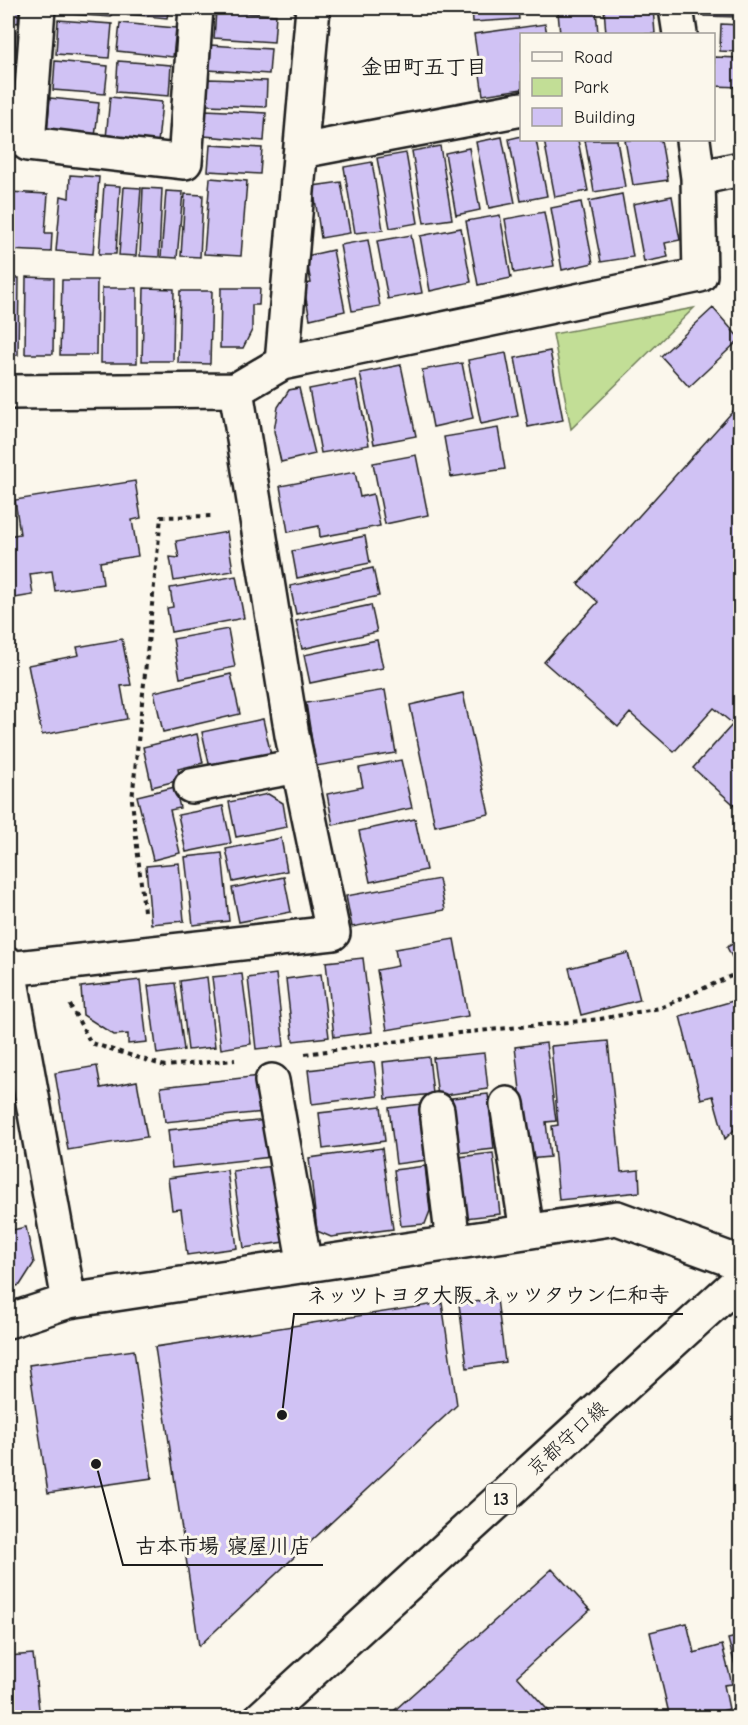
<svg xmlns="http://www.w3.org/2000/svg" width="748" height="1725" viewBox="0 0 748 1725" font-family="'Comic Neue','Klee One',sans-serif">
<style>
.green{fill:#c2de96;stroke:#6f7d59;stroke-width:1.5}
.building{fill:#d0c2f4;stroke:#1c1c1c;stroke-width:1.5}
.lines{fill:none;stroke-linecap:round;stroke-linejoin:round}
.minor-casing{stroke:#1c1c1c;stroke-width:38}
.major-casing{stroke:#1c1c1c;stroke-width:38}
.path{stroke:#1c1c1c;stroke-width:4;stroke-dasharray:4.5 4.5;stroke-linecap:butt}
.minor{stroke:#fbf7ec;stroke-width:33}
.major{stroke:#fbf7ec;stroke-width:33}
.labels{text-anchor:middle;stroke-width:6;stroke-linejoin:round;paint-order:stroke}
.shield{fill:#fbf7ec;stroke:#5f5e5a;stroke-width:1.5}
.shield-label{font-size:18px;font-weight:bold;fill:#1c1c1c}
.street-label{font-size:20px;fill:#1c1c1c;stroke:#fbf7ec}
.neighbourhood-label{font-size:21px;font-weight:bold;fill:#1c1c1c;stroke:#fbf7ec}
.leader{fill:none;stroke:#1c1c1c;stroke-width:2}
.callout-dot{fill:#1c1c1c;stroke:#fbf7ec;stroke-width:2}
.callout-label{font-size:21px;text-anchor:middle;font-weight:bold;fill:#1c1c1c;stroke:#fbf7ec;stroke-width:6;stroke-linejoin:round;paint-order:stroke}
</style>
<rect width="100%" height="100%" fill="#fbf7ec"/>
<filter id="ink" filterUnits="userSpaceOnUse"><feTurbulence type="fractalNoise" baseFrequency=".0167" numOctaves="2"/><feDisplacementMap in="SourceGraphic" scale="12" xChannelSelector="R" yChannelSelector="G"/><feConvolveMatrix kernelMatrix="1 2 1 2 8 2 1 2 1" color-interpolation-filters="sRGB"/></filter>
<g filter="url(#ink)">
<!-- green -->
<path class="green" d="M694 308 571 429 553 334Z"/>
<!-- building -->
<path class="building" d="M8 8H19L18 23 8 22Z
M56 8H112L111 17 56 13Z
M119 8H169L167 18 118 13Z
M472 8H546V9L518 11 519 19 473 22Z
M604 8H653L655 34H606Z
M704 8H740V17L704 16Z
M596 9 598 34H560L558 12Z
M216 11 276 15 274 42 214 38Z
M58 20 112 24 109 58 56 54Z
M120 23 176 28 173 57 117 51Z
M545 24 547 34H522V89L483 95 474 34Z
M721 24 740 25V52L720 51Z
M8 31H16L14 66 8 65Z
M210 45 271 49 269 74 208 70Z
M714 57 740 58V87L714 86Z
M55 61 108 66 105 94 53 90Z
M118 61 171 65 169 96 116 92Z
M8 75H16L14 108 8 107Z
M208 79 267 81 266 107 207 105Z
M110 97 162 102 158 143 106 138Z
M50 98 99 103 95 137 47 132Z
M205 110 266 113 264 141 204 136Z
M522 136V140H536L547 196 521 201 509 139Z
M502 137 515 203 489 208 476 142Z
M544 140H578L588 191 555 197Z
M585 140H617L625 187 594 192Z
M625 140H661L668 180 633 185Z
M210 145 262 148 260 174 208 171Z
M440 146 452 219 424 223 412 151Z
M469 148 480 210 456 215 445 153Z
M406 153 418 223 390 228 377 158Z
M372 162 383 230 355 233 344 167Z
M70 175 99 177 93 254 56 251 61 196 69 198Z
M210 178 247 181 241 256 204 254Z
M341 182 350 233 321 238 313 186Z
M104 185 120 186 116 254H99Z
M124 187 141 188 136 256 119 255Z
M143 188 162 189 159 257 140 256Z
M166 191 183 192 177 258 161 257Z
M8 192 48 194 45 233H52L51 252 8 250Z
M185 194 203 195 200 257 181 256Z
M622 194 633 257 601 262 589 201Z
M672 196 680 240 665 243 668 257 644 262 633 204Z
M736 197H740V226Z
M581 202 593 263 562 270 551 208Z
M544 212 554 266 514 273 505 219Z
M500 215 511 278 478 285 466 221Z
M461 228 471 282 430 291 420 236Z
M411 235 422 293 388 299 377 241Z
M368 240 380 306 352 311 340 245Z
M333 250 345 311 310 319 303 284 311 283 306 256Z
M26 277 54 278 53 354H25Z
M8 278H19L18 355H8Z
M62 280H97L96 355H60Z
M102 288H137V363H101Z
M144 288 174 289 173 361H142Z
M221 288H260L259 305H252V330L243 348H220Z
M180 291H212L210 364 178 363Z
M713 308 740 339 689 387 661 356Z
M550 351 563 420 528 427 515 358Z
M506 353 518 416 481 424 468 360Z
M462 363 473 418 433 427 422 370Z
M401 365 416 436 374 444 360 373Z
M356 380 369 445 321 453 309 389Z
M299 388 315 454 281 462 274 431 278 407 289 390Z
M734 410 740 416V810L693 768 733 724 714 708 674 752 630 713 618 727 544 662 598 602 578 584Z
M498 428 505 469 451 477 444 437Z
M416 455 428 515 385 524 373 463Z
M355 472 360 497 373 494 380 526 320 537 319 526 288 532 280 486Z
M135 481 141 518 132 520 138 556 100 562 103 584 55 591 52 571 30 574 33 595 8 599V536L20 534 15 500Z
M227 532 233 571 174 581 170 557 179 558 176 541Z
M365 536 370 563 297 578 292 551Z
M373 568 379 596 296 614 290 586Z
M236 576 244 618 171 632 167 608 173 607 170 588Z
M371 605 377 632 302 649 296 621Z
M228 629 235 667 180 678 173 639Z
M122 639 131 685 121 686 127 719 42 735 28 665 79 655 77 647Z
M377 640 383 668 310 683 304 655Z
M231 674 240 714 163 732 154 692Z
M385 690 396 753 316 766 306 703Z
M463 693 489 814 435 826 410 705Z
M263 719 271 755 210 768 202 732Z
M197 734 203 763 178 769 180 780 152 787 143 747Z
M401 760 412 808 333 825 327 794 363 787 359 768Z
M175 787 180 808 170 810 180 853 153 860 137 796Z
M268 794 283 803 287 827 236 837 229 802Z
M223 806 231 843 186 852 178 815Z
M415 819 426 870 370 882 359 831Z
M281 838 287 871 233 882 226 849Z
M222 853 229 921 193 925 185 857Z
M179 863 184 921 151 924 146 866Z
M284 877 291 912 239 922 232 888Z
M439 879 445 910 352 927 346 896Z
M454 939 468 1016 387 1030 377 970 398 966 395 949Z
M740 940V953L732 957 727 947Z
M628 953 640 1000 581 1015 569 968Z
M363 958 372 1032 334 1037 326 962Z
M242 974 251 1044 221 1049 212 977Z
M276 974 284 1046 256 1049 248 978Z
M321 974 329 1037 293 1041 286 979Z
M207 977 215 1047 188 1050 180 981Z
M140 980 147 1042 128 1044V1034L114 1035 83 1015 81 987Z
M175 983 184 1050 157 1054 148 986Z
M740 999V1124L725 1139 713 1096 701 1099 680 1016Z
M608 1041 621 1172 639 1170 640 1192 559 1200 552 1126 558 1125 551 1046Z
M546 1043 556 1121 546 1122 550 1157 528 1159 515 1047Z
M484 1053 488 1089 438 1096 433 1058Z
M429 1057 433 1094 386 1099 383 1062Z
M374 1062 378 1096 312 1104 308 1070Z
M97 1066 101 1088 137 1081 147 1137 68 1150 55 1073Z
M260 1076 264 1112 165 1122 161 1087Z
M488 1094 494 1149 458 1153 452 1098Z
M421 1104 427 1160 396 1164 389 1108Z
M8 1105 14 1142 8 1143Z
M381 1106 385 1141 323 1149 319 1113Z
M268 1120 271 1157 172 1168 168 1130Z
M382 1148 393 1229 331 1237 317 1231 309 1158Z
M493 1153 500 1214 465 1218 459 1157Z
M273 1166 284 1242 244 1248 233 1171Z
M425 1166 430 1211 425 1224 401 1226 394 1170Z
M227 1170 237 1248 187 1255 181 1209 172 1210 168 1178Z
M8 1196 12 1224 8 1225Z
M26 1227 34 1263 20 1285 8 1288V1231Z
M497 1299 505 1362 467 1368 459 1304Z
M442 1303 457 1405 199 1646 155 1347Z
M134 1350 152 1478 48 1493 29 1365Z
M552 1569 590 1610 517 1676 555 1718H386Z
M687 1623 694 1653 722 1645 732 1684 724 1685 729 1709 696 1718H670L650 1632Z
M740 1636V1684L728 1639Z
M33 1654 40 1718H8V1656Z"/>
<g class="lines">
<defs>
<path id="minor" d="M38 8 28 144 185 162 196 8
M676 8 680 34
M693 140 698 178
M301 151 522 109
M282 363 313 8
M8 392 236 390 282 363 700 275 698 178 740 169
M191 786 298 766
M8 964 69 1301
M8 969 333 933 292 735 236 390
M272 1081 305 1266
M507 1104 527 1231
M437 1110 453 1243
M8 1321 69 1301 617 1218 740 1263"/>
<path id="major" d="M261 1718 740 1280"/>
</defs>
<!-- minor casing -->
<use href="#minor" class="minor-casing"/>
<!-- major casing -->
<use href="#major" class="major-casing"/>
<!-- path -->
<path class="path" d="M144 911 132 800 161 517 213 516
M70 1005 91 1043 165 1066 235 1060
M305 1054 459 1033 600 1019 660 1008 740 972"/>
<!-- minor -->
<use href="#minor" class="minor"/>
<!-- major -->
<use href="#major" class="major"/>
</g>
</g>
<g class="labels">
<!-- shield labels -->
<rect class="shield" x="486" y="1484" width="30" height="30" rx="4.5"/>
<g class="shield-label">
<text x="501" y="1505">13</text>
</g>
<!-- street labels -->
<g class="street-label">
<text transform="translate(567 1438) rotate(-42)" y="7">京都守口線</text>
</g>
<!-- neighbourhood labels -->
<g class="neighbourhood-label">
<text x="424" y="74">金田町五丁目</text>
</g>
</g>
<!-- callouts -->
<path class="leader" d="M282 1415L294 1314H683M96 1464L123 1565H323"/>
<g class="callout-dot">
<circle cx="282" cy="1415" r="6"/>
<circle cx="96" cy="1464" r="6"/>
</g>
<g class="callout-label">
<text x="488" y="1302">ネッツトヨタ大阪 ネッツタウン仁和寺</text>
<text x="223" y="1553">古本市場 寝屋川店</text>
</g>
<!-- margin -->
<rect width="748" height="1725" fill="none" stroke="#fbf7ec" stroke-width="30"/>
<rect x="15" y="15" width="718" height="1695" fill="none" stroke="#1c1c1c" stroke-width="2" filter="url(#ink)"/>
<!-- legend -->
<rect x="520" y="33" width="195" height="108" fill="#fbf7ec" stroke="#a29f99" stroke-width="1.5"/>
<rect x="532" y="52" width="30" height="9" fill="#fbf7ec" stroke="#a29f99" stroke-width="1.5"/>
<text x="574" y="63" font-size="18" fill="#1c1c1c">Road</text>
<rect x="532" y="78" width="30" height="18" fill="#c2de96" stroke="#a29f99" stroke-width="1.5"/>
<text x="574" y="93" font-size="18" fill="#1c1c1c">Park</text>
<rect x="532" y="108" width="30" height="18" fill="#d0c2f4" stroke="#a29f99" stroke-width="1.5"/>
<text x="574" y="123" font-size="18" fill="#1c1c1c">Building</text>
</svg>
